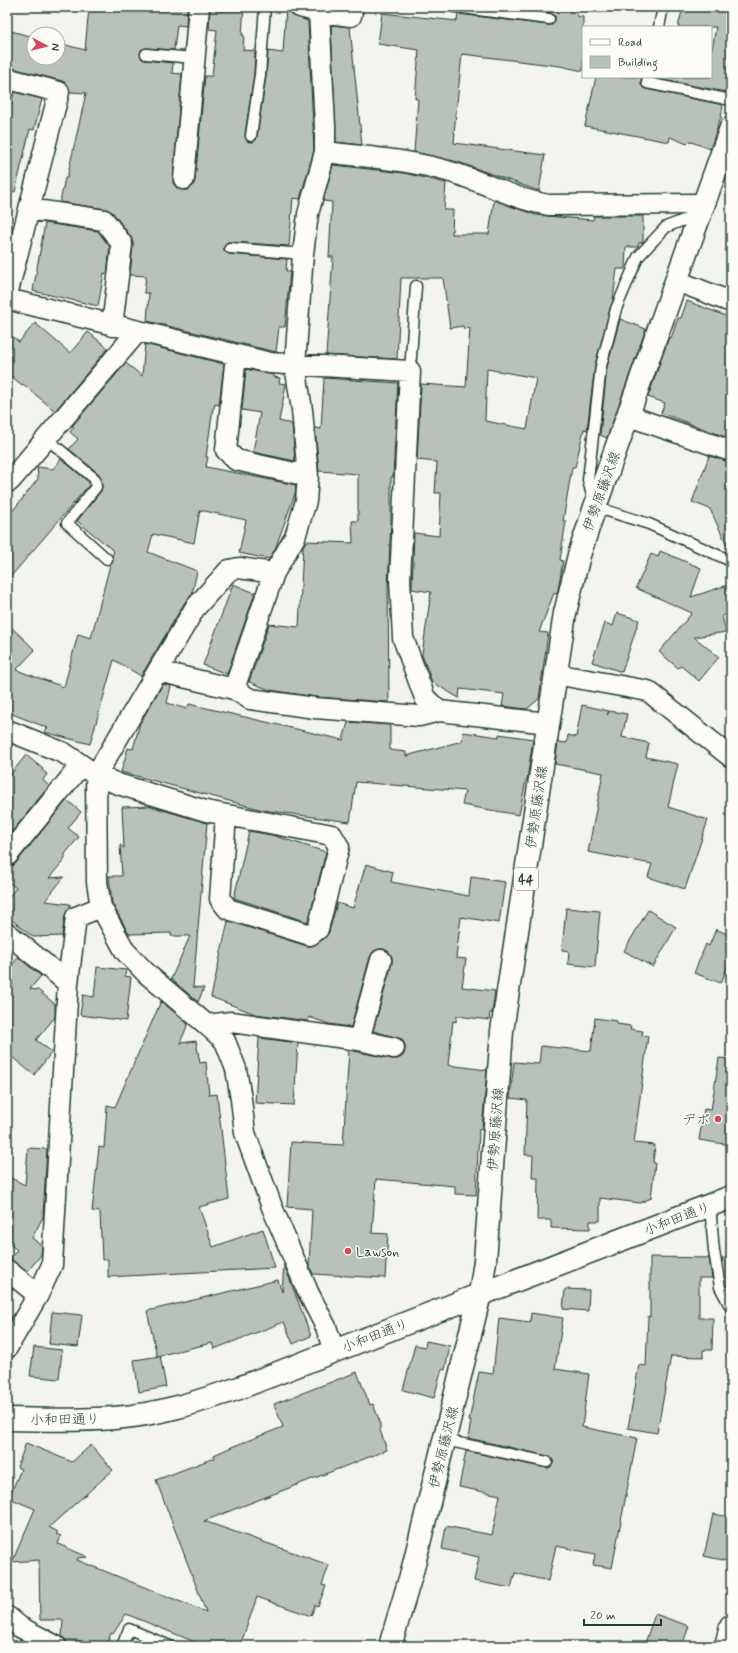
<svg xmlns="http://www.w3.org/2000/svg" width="738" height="1653" viewBox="0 0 738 1653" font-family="Mynerve,'Klee One',sans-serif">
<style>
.building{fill:#b9c1bb;stroke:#1f3d34;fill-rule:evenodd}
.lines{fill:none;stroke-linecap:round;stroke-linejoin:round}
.lane-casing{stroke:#1f3d34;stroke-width:13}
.street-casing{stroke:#1f3d34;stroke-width:23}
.secondary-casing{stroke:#1f3d34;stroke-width:25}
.primary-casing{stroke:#1f3d34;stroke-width:25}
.lane{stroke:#fdfcf7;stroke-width:10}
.street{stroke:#fdfcf7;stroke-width:20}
.secondary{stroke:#fdfcf7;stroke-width:22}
.primary{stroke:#fdfcf7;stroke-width:22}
.poi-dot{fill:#d1495b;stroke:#fdfcf7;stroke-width:1.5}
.labels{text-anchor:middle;stroke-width:3;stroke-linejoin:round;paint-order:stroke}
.shield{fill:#fdfcf7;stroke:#62766e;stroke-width:1}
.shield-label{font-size:13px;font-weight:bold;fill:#1f3d34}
.street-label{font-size:14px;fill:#1f3d34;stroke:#fdfcf7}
.poi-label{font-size:14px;fill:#1f3d34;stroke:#fdfcf7;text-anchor:end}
</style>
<rect width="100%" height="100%" fill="#f4f4ef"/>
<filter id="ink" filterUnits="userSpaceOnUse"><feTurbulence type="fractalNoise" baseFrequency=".025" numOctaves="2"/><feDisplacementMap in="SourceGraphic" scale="8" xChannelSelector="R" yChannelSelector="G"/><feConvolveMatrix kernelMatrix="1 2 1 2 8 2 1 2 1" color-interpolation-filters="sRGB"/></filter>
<g filter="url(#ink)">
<!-- building -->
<path class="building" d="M89 7H187L186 26 177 25 174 50 146 48 141 50 140 54 142 59 145 60 173 63 172 73 182 74 173 178V183L177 188 183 190H188L193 186 195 180 205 76H212L217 30 209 29 210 7H244L242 35H244L243 50 255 51 254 74 245 135 247 141 250 142 256 140 257 137 266 76 268 51 283 53 286 7H289L292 15 308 21 314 150 300 199 293 198 289 246 231 242H227L224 247V251L229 254 287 259 286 271H290L285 327H279L276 352 147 321 149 293H144L146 276 130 275 133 245 131 237 113 213 106 209 60 202 65 178H67L86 93 70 92 67 84 62 81 16 69 7 68V30L34 37V58H58V43L85 50Z
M506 7H578L577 16 583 17V71L560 66 462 54 454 133H455L454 143 545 155 539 191 458 162 414 152 418 99H415L419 50 378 44 382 13 457 21 458 14 548 25H552L555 20V16L550 13Z
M683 7H731V67L726 92 654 78 711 77V55L716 27H678Z
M331 25 350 27 362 145 336 142Z
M596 77H641V85L645 89 723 105 721 118 717 125 718 126 710 149 689 141 687 144 670 137 669 142 585 126Z
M14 92 42 99 34 130 30 129 15 192 7 191V121Z
M333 165 404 173 446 183 444 210H453L452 234H489L494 200 536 215 547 216 593 220 594 216H643V242L639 243 638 247H626L625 269H617L613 300 595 365 587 430 584 429 575 467H572L563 521H566L560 560 563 561 558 590 557 594 554 593 539 632 548 633 539 699 527 709 502 706 504 694 460 689 459 698 432 682 422 655 431 592 412 589 414 533 439 536 441 493H435L437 462 417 460 421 384 466 387 470 328 464 329 463 326 450 328 443 278H401L397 359 326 355 333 257H329L332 202 323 201ZM487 369 536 378 527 429 485 421Z
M45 223 98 231 110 247 107 274 104 273 98 306 33 291Z
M687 301 731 318V439L661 413 665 403 648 397 669 337 671 338 678 318H681Z
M620 319 646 329 607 438 600 435 607 367Z
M35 323 70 353 88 332 108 348 55 411 23 384 22 385 7 373V332L19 342Z
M145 344 224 364 219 405 215 404 214 408H213L206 457H208L206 467 296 485 295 494 275 549 269 559 239 553 246 520 200 510 194 543 153 534 148 552 197 571 192 594 185 602 141 676 114 660 90 744 44 732 48 728 7 712V623L35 650 16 670 64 687 78 634 91 638 110 565 113 560 112 556 114 551 77 521 101 491 102 486 99 474 69 449 78 439 70 432 74 427 72 426 126 363 142 376Z
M246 369 274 375V377L280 378 279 383 286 384 279 421 292 424 295 461 253 452 260 413 242 410Z
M324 378 398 383 393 477H391V520L388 587 389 702 316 697 270 690 249 682 269 624 299 627 303 546 306 541 353 543 352 521H358V474L319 471 315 428 321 429Z
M709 456 731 462V554L710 509 692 502Z
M61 459 89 482V485L7 581V518L38 479 37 467 53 469Z
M660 551 701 568 691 597 731 584V613L722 616 726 632 694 637 719 657 699 681 681 666 678 668 659 652 692 613 636 588 651 554 658 557Z
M233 584 255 593 227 674 203 665Z
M617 613 639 620 622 672 592 662 605 623 613 626Z
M163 684 171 686 167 703 187 709 189 704 343 740 348 722 390 725V750L406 752V756L462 741 463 732 499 737V734L533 739 527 780H526L519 815 462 805 465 791 356 782 350 822 263 810 121 772 128 748 133 749 140 723Z
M582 705 609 711 607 715 610 711 627 714 622 737 649 743 646 757 678 764 668 807 708 820 685 889 648 877 652 864 588 852 603 773 555 764 558 742 567 743 568 735 576 737Z
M26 755 43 769 42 770 47 774 43 780 49 786 7 838V779Z
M67 800 81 812 68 828 79 837 65 854V859L49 878 64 877 45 901 70 904V908L65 915 62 936 33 937 7 916V899L16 888 7 881V867H11L16 863Z
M149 806 207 823 193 987 204 988 198 1002 171 979 190 936H171V933L129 934 112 903 109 876H122L120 845 124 848 122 807Z
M249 831 272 835 326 852 308 922 234 898Z
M366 864 393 872 391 882 469 896 471 877 505 882 499 923 461 917 456 958 466 959 462 987 495 991 492 1013H490L489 1020 457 1016 456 1022 453 1021 448 1065 487 1070 482 1130 479 1129 476 1195 455 1194V1186L376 1179 372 1233 388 1234 385 1278 313 1274 309 1265 312 1209 287 1207 291 1142 343 1145 349 1050 392 1059H398L403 1056 405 1051V1045L402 1039 373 1031 392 963V957L389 952 384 949H378L373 952 370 957 351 1027 329 1024 309 1017 308 1021 255 1014 211 997 228 921 307 946H312L325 938 329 932 337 903 353 908Z
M566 908 600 911 595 967 568 964 569 951 562 950Z
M648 910 676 927 653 967 624 951Z
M716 929 731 936V958L721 983 694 973 706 944 709 946Z
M18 957 41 976 30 989 38 990 55 1004V1017L36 1040 52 1052 34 1075 7 1053V972Z
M97 967 126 970 125 976 131 977 126 1021 80 1015 83 995 94 997Z
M161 1001 188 1024 180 1043 196 1041 200 1063 206 1062 209 1095 217 1094 229 1199 199 1207 213 1247 263 1229 275 1268 108 1277V1259L102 1260 100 1212 92 1211 99 1147 104 1148 107 1105 115 1107Z
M595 1018 617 1021V1024L631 1026 630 1029 643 1031 642 1035 648 1036 634 1143 655 1145 653 1162 655 1163 651 1198 640 1203 600 1198V1221H590V1229L551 1228V1220H537L538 1178H532L533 1155H525L527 1100 510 1098 514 1062 539 1064 541 1046 591 1051Z
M259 1038 298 1043 294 1105 255 1103Z
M719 1058 731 1059V1145L699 1140 704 1109 711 1110Z
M28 1148 47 1149 43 1217 32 1238 42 1246 41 1255 27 1272 10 1259 17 1250 7 1242V1176L25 1185Z
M650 1257 709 1258 712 1278H699V1318H713L712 1350H703V1357L671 1356 657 1433 628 1428 639 1365 646 1366 648 1316 650 1317Z
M722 1258H731V1278H725Z
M284 1264 311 1336 293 1344 284 1322 214 1349 212 1343 157 1356 147 1311 278 1280 282 1292Z
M7 1285 13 1289 7 1296Z
M565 1289 589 1290 588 1311 563 1309Z
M52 1312 82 1315 78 1347 49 1344Z
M531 1313 563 1318 555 1369 589 1374 582 1427 637 1438 612 1568 593 1565 595 1554 556 1546 548 1581 515 1573 511 1588 474 1581 479 1557 442 1549 446 1526 492 1535 500 1495 459 1487 466 1451 546 1468H549L553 1464V1460L548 1456 468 1438 471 1421H469L479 1372 493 1374 499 1318 530 1322Z
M426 1341 450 1346 445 1370 442 1369 434 1398 403 1390 415 1345 425 1347Z
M34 1347 62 1350 59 1379 30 1376Z
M160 1356 166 1387 139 1392 134 1360Z
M357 1372 366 1395 370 1405 373 1404 380 1422V1430L387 1450 204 1521 329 1565 322 1585 326 1586 318 1606 315 1605 311 1616 257 1597 240 1646H205L126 1614 113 1634 111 1633 106 1646H93L77 1640H66L62 1637 63 1620H40L39 1560 12 1562 35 1509 9 1498 21 1469 17 1467 26 1443 72 1462 91 1445 113 1470 49 1527 58 1532 56 1534 61 1536 58 1544 88 1557 78 1558 77 1560 206 1612 156 1480 214 1458V1455L234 1446 283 1427 274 1404Z
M713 1514 731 1517V1541L727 1561 704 1556Z
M655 1614 689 1626 682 1646H644Z"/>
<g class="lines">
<defs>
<path id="lane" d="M455 7 549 19
M659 27 663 7
M146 54 195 58
M648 77 647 83 731 100
M251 136 260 75 265 7
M699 214 666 227 638 257 616 309 601 366 593 436 588 480 595 507 649 524 731 561
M230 248 303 254
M410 371 416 286
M46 438 95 479 96 487 67 523 107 559
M710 1206 714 1251 720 1287 731 1308
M445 1440 547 1462
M122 1646 129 1629 170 1646"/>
<path id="street" d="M300 7 319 12 351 16 353 7
M319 12 325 126V152
M184 179 199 7
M29 209 104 220 122 244 112 326
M677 281 731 302
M7 295 59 92 13 80
M7 299 270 363 410 371 400 580 403 638 425 698 439 711
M236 355 226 450 236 460 308 476
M629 416 731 451
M10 481 138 331
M158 671 234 689 250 699 315 708 419 716 439 711 548 723
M555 674 648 691 731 757
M234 689 274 573
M7 730 64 753 96 775 118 784 206 811 332 835 339 847 318 929 310 935 228 909 220 899 226 815
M7 856 81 765
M101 907 125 951 147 974 207 1025 231 1022 359 1040 394 1048
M7 933 68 983
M207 1025 225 1041 236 1069 241 1099 245 1133 272 1207 308 1292 326 1327 334 1351
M359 1040 381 960
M7 1270 38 1295
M7 1348 38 1295 52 1265 68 983 76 917 101 907 97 882 96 775 195 608 229 570 239 568 274 573 295 537 306 501 308 476 302 410 295 365 303 254 308 214 325 152C368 157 412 160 454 173 486 183 516 200 549 205L704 204
M8 1617 20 1627 56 1646"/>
<path id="secondary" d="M7 1419C43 1420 78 1421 114 1418 157 1415 198 1402 239 1388L731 1197
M726 1646 731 1626"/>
<path id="primary" d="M390 1646 412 1572 480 1294 485 1261 502 1031 565 613 579 555 595 507 731 128"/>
</defs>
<!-- lane casing -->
<use href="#lane" class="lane-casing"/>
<!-- street casing -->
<use href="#street" class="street-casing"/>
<!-- secondary casing -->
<use href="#secondary" class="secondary-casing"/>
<!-- primary casing -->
<use href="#primary" class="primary-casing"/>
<!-- lane -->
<use href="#lane" class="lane"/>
<!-- street -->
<use href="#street" class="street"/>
<!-- secondary -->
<use href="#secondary" class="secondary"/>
<!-- primary -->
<use href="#primary" class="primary"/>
</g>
</g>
<!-- markers -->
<g class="poi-dot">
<circle cx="718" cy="1119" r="4"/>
<circle cx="348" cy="1251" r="4"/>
</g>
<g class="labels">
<!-- shield labels -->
<rect class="shield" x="514" y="868" width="24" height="22" rx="3"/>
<g class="shield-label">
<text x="526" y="884">44</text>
</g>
<!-- street labels -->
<g class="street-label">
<text transform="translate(601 491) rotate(-70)" y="5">伊勢原藤沢線</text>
<text transform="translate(536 807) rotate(-82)" y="5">伊勢原藤沢線</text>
<text transform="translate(495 1129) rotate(-86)" y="5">伊勢原藤沢線</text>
<text transform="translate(677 1218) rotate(-21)" y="5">小和田通り</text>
<text transform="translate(375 1335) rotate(-21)" y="5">小和田通り</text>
<text transform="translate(65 1419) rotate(-1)" y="5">小和田通り</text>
<text transform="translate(443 1447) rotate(-76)" y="5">伊勢原藤沢線</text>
</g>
<!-- poi labels -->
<g class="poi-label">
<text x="710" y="1124">デポ</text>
<text x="356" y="1256" text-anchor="start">Lawson</text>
</g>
</g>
<!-- margin -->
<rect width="738" height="1653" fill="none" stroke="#fdfcf7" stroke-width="24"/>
<rect x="12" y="12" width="714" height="1629" fill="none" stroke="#1f3d34" stroke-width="1.5" filter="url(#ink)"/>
<!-- legend -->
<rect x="582" y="26" width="130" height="52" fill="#fdfcf7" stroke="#a4b0a9"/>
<rect x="590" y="39" width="20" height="6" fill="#fdfcf7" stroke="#a4b0a9"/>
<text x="618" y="46" font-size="12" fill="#1f3d34">Road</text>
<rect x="590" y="56" width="20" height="12" fill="#b9c1bb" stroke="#a4b0a9"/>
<text x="618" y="66" font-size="12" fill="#1f3d34">Building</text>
<!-- north arrow -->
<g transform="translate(46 46) rotate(97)"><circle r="19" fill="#fdfcf7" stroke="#a4b0a9"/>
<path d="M0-3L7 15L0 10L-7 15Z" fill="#d1495b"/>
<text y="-6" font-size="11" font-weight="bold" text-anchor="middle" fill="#1f3d34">N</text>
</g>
<!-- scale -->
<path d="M584 1619v6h77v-6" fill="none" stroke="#1f3d34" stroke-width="2"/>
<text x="590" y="1619" font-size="12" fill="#1f3d34" stroke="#fdfcf7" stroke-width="3" paint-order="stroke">20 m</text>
</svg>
